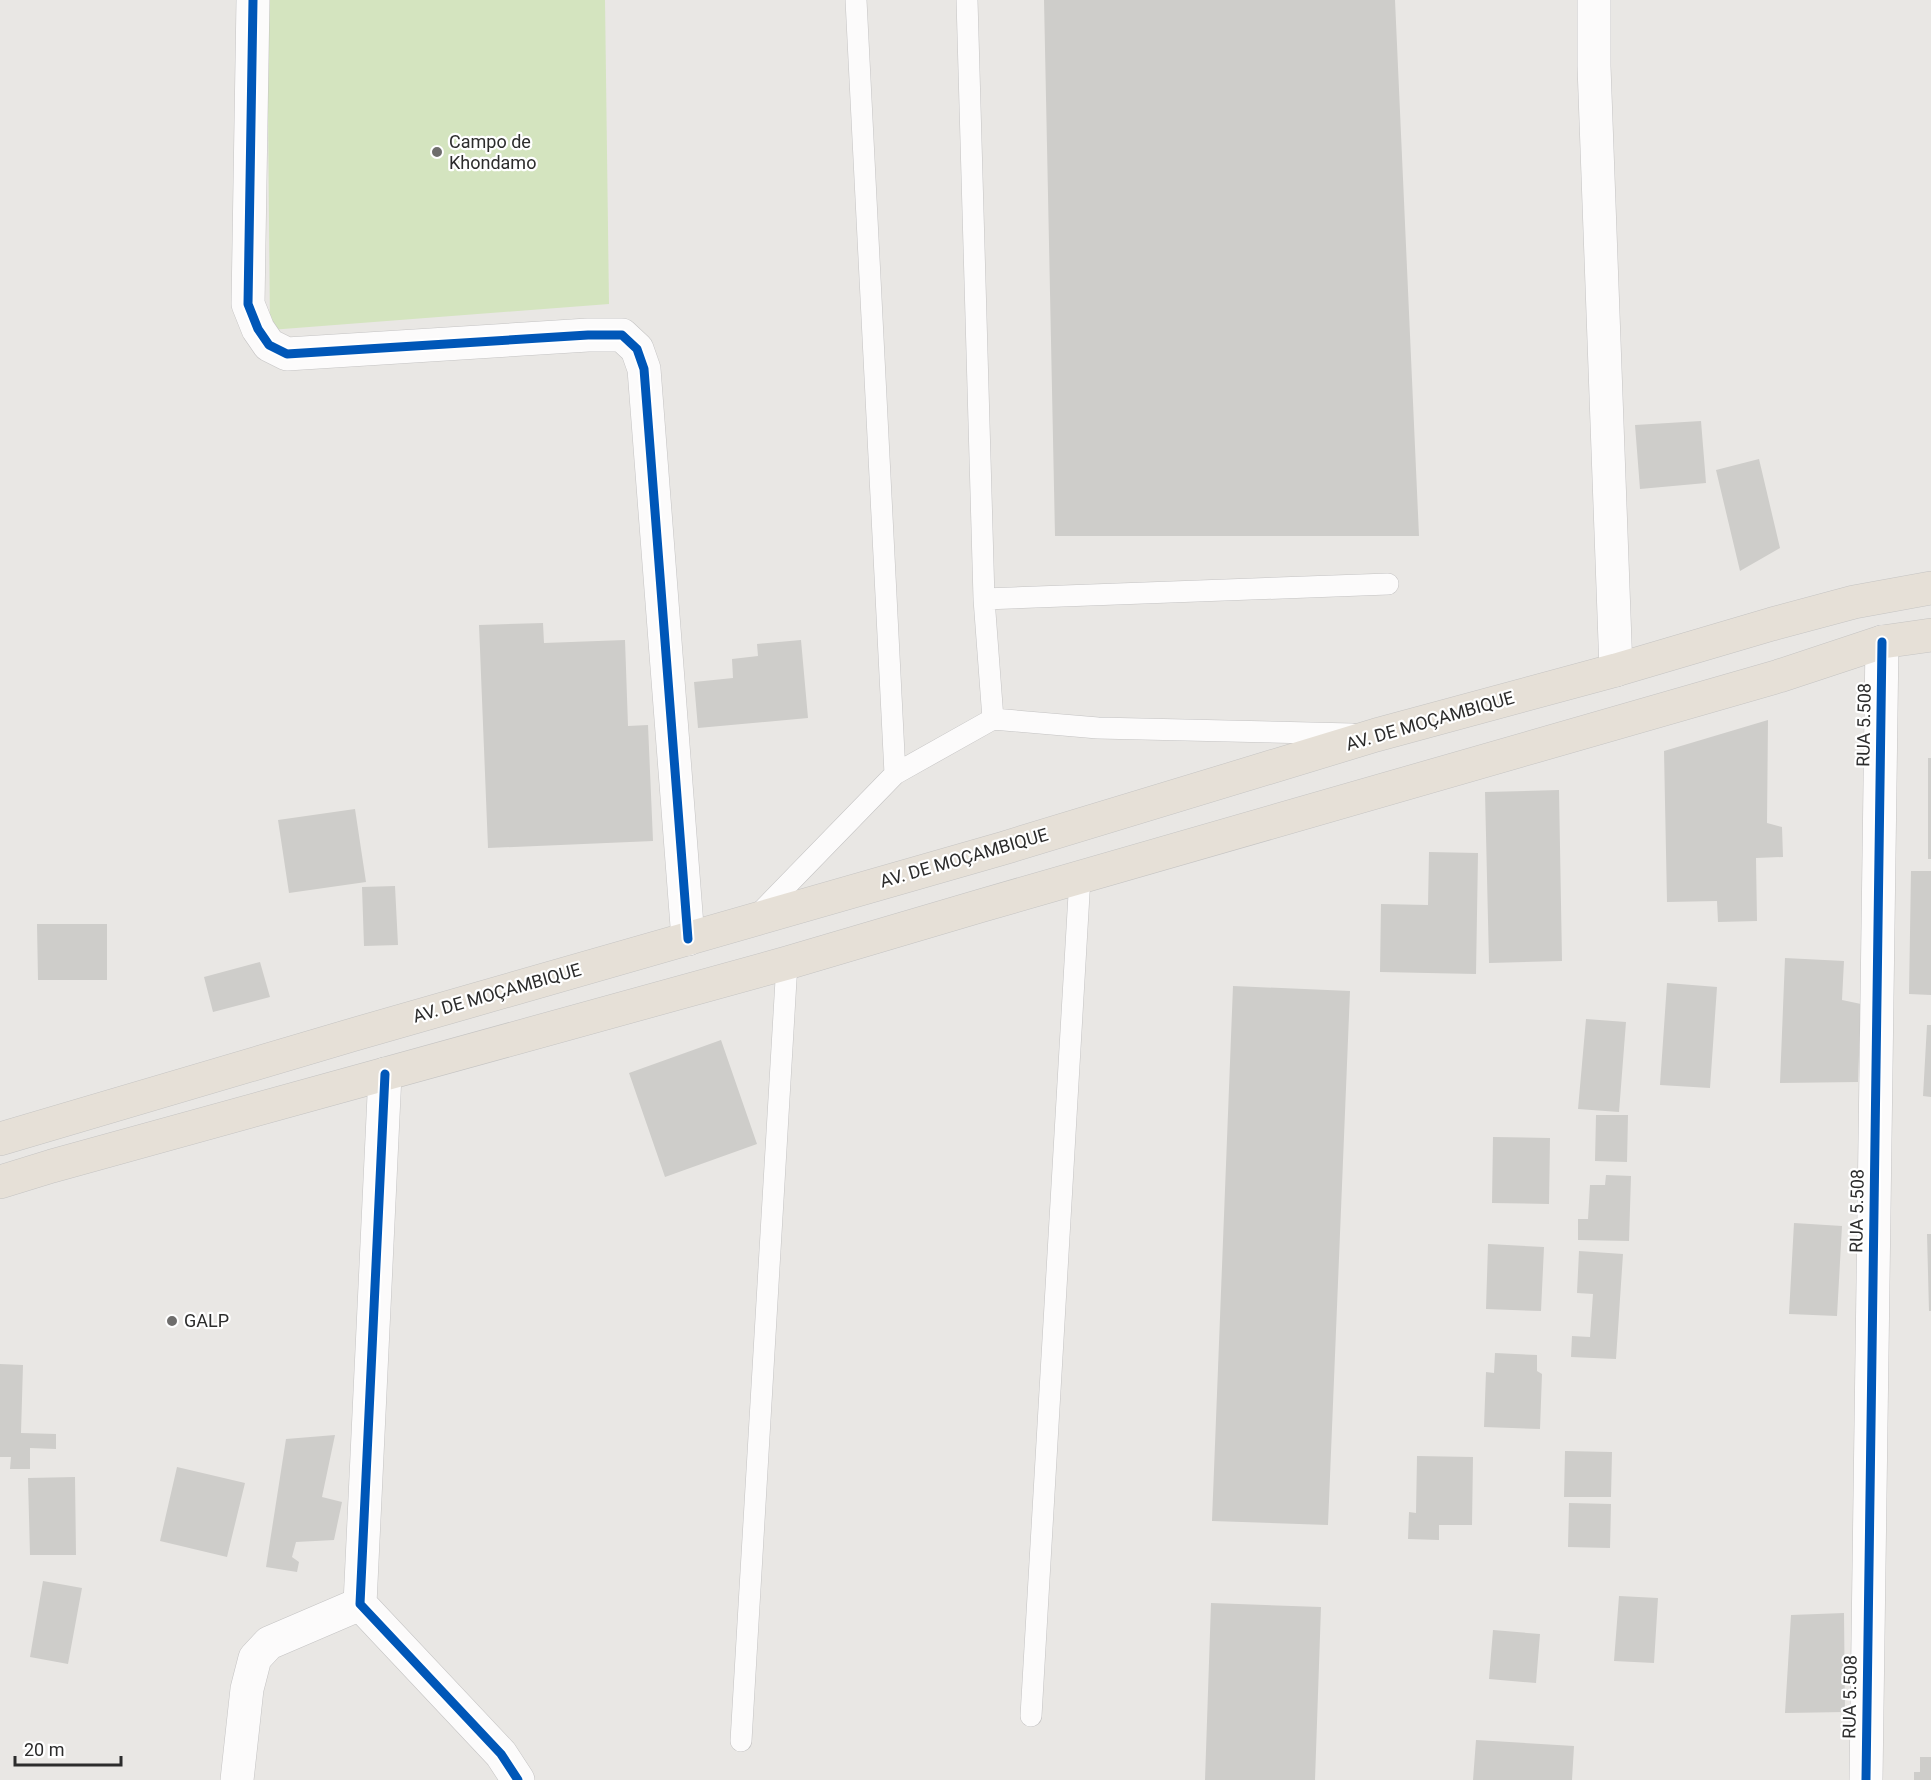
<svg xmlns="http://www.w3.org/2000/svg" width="1931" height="1780" viewBox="0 0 1931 1780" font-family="Roboto,sans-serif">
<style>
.pitch{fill:#d4e4bf}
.building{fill:#cecdca}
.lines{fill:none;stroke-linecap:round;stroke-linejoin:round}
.service-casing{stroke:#c4c3c3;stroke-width:22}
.minor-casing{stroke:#c4c3c3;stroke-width:34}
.trunk-casing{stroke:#c5c4c3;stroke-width:34}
.service{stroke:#fcfbfb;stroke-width:21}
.minor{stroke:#fcfbfb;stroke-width:33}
.trunk{stroke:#e6e0d7;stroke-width:33}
.cycleway-casing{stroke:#fff;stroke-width:13}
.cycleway{stroke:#0057b8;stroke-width:9}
.poi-dot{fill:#6e6d6c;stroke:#fff;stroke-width:2}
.labels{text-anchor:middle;stroke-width:4.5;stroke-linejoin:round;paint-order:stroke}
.poi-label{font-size:18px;fill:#2c2c2c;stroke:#fff;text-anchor:start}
.street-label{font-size:18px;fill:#2c2c2c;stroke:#fff}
</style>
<rect width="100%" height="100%" fill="#e9e7e4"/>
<!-- pitch -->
<path class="pitch" d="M267 0H605L609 304 270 330Z"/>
<!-- building -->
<path class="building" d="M1044 0H1395L1419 536H1055Z
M1701 421 1706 483 1640 489 1635 425Z
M1759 459 1780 548 1740 571 1716 470Z
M543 623 544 643 625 640 628 726 648 725 653 841 488 848 479 625Z
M801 640 808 718 698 728 694 682 733 678 732 659 758 656 757 644Z
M1768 720 1767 823 1782 827 1783 857 1756 858 1757 921 1718 922 1717 901 1667 902 1664 751Z
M1928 758H1931V859H1928Z
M1559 790 1562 961 1489 963 1485 792Z
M355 809 366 882 289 893 278 820Z
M1429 852 1478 853 1476 974 1380 972 1381 904 1428 905Z
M1911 871H1931V995L1909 994Z
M395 886 398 945 364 946 362 887Z
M37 924H107V980H38Z
M1785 958 1844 961 1842 1000 1861 1004 1858 1082 1780 1083Z
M260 962 270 997 213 1012 204 977Z
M1667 983 1717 987 1710 1088 1660 1085Z
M1233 986 1350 991 1328 1525 1212 1521Z
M1586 1019 1626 1022 1619 1112 1578 1109Z
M1927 1025H1931V1097L1923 1096Z
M721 1040 757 1144 665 1177 629 1073Z
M1596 1115H1628L1627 1162 1595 1161Z
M1493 1137 1550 1138 1549 1204 1492 1203Z
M1606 1175 1631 1176 1629 1241 1578 1240V1219H1588L1590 1185H1605Z
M1794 1223 1842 1226 1837 1316 1789 1314Z
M1927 1234H1931V1311H1929Z
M1488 1244 1544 1247 1541 1311 1486 1309Z
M1579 1251 1623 1254 1616 1359 1571 1357 1572 1336 1590 1337 1593 1294 1577 1293Z
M1495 1353 1537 1355V1371L1542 1374 1540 1429 1484 1427 1486 1372 1494 1373Z
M0 1364 23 1365 21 1433 56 1434V1449L30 1448V1469H10L11 1457H0Z
M335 1435 322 1497 342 1502 334 1540 296 1542 292 1557 299 1562 297 1572 266 1567 286 1439Z
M1565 1451 1612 1452 1611 1497H1564Z
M1417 1456 1473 1457 1472 1525H1439V1540L1408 1539 1409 1512 1416 1513Z
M177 1467 245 1483 227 1557 160 1541Z
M75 1477 76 1555H30L28 1478Z
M1569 1503 1611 1504 1610 1548 1568 1547Z
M43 1581 82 1588 68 1664 30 1657Z
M1619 1596 1658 1598 1654 1663 1614 1661Z
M1211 1603 1321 1607 1315 1780H1205Z
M1844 1613 1845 1712 1785 1713 1791 1615Z
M1493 1630 1540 1634 1536 1683 1489 1679Z
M1476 1740 1574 1746 1572 1780H1473Z
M1920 1757H1931V1780H1914V1772H1920Z"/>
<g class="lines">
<defs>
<path id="service" d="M856 0 895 774
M984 599 1388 584
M993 719 1098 728 1352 734
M758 915 895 774 993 719 984 599 967 0
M1031 1716 1080 877
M741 1741 787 963"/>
<path id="minor" d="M253 0 248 304 258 329 269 345 287 354 588 335H622L637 349 644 369 688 939
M1594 0V66L1616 670
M385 1074 360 1604 501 1754 518 1780
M237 1780 247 1689 255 1658 269 1643 360 1604
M1866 1780 1882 642"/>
<path id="trunk" d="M0 1139 352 1035 1004 848 1376 735 1616 670 1772 624 1854 602 1931 588
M0 1182 52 1166 787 963 980 906 1779 676 1882 642 1931 635"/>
</defs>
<!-- service casing -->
<use href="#service" class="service-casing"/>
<!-- minor casing -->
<use href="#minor" class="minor-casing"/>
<!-- trunk casing -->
<use href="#trunk" class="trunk-casing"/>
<!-- service -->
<use href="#service" class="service"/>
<!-- minor -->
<use href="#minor" class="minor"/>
<!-- trunk -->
<use href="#trunk" class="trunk"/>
<defs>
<path id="cycleway" d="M253 0 248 304 258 329 269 345 287 354 588 335H622L637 349 644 369 688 939
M385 1074 360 1604 501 1754 518 1780
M1866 1780 1882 642"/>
</defs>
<!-- cycleway casing -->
<use href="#cycleway" class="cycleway-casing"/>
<!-- cycleway -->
<use href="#cycleway" class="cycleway"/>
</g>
<!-- markers -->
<g class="poi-dot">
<circle cx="437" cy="152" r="6"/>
<circle cx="172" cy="1321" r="6"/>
</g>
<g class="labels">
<!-- poi labels -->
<g class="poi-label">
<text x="449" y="148">Campo de<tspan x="449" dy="21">Khondamo</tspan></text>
<text x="184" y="1327">GALP</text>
</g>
<!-- street labels -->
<g class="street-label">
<text transform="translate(1430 721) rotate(-16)" y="6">AV. DE MOÇAMBIQUE</text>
<text transform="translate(1864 725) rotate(-89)" y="6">RUA 5.508</text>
<text transform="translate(964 858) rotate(-16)" y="6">AV. DE MOÇAMBIQUE</text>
<text transform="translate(497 993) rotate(-16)" y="6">AV. DE MOÇAMBIQUE</text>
<text transform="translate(1857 1211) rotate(-89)" y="6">RUA 5.508</text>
<text transform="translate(1850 1697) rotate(-89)" y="6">RUA 5.508</text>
</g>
</g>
<!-- scale -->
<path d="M15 1756v9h106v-9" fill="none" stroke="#2c2c2c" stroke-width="3"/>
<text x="24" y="1756" font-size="18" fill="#2c2c2c" stroke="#ffffff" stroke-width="4.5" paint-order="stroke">20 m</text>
</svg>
